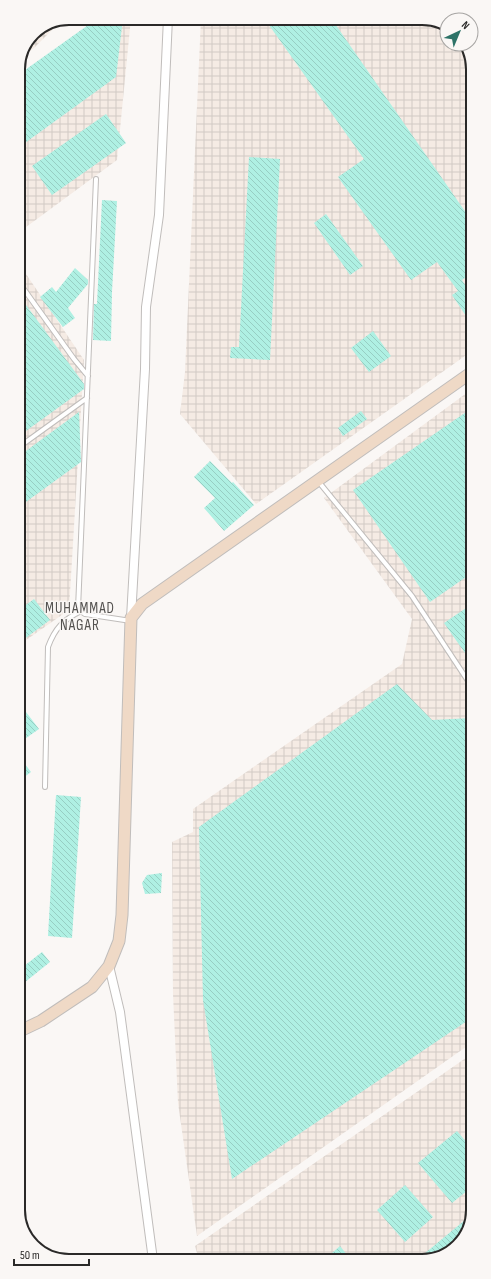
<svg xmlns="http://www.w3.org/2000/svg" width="491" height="1279" viewBox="0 0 491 1279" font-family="'Sofia Sans Condensed',sans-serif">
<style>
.industrial{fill:url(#industrial-grid)}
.building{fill:url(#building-back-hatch)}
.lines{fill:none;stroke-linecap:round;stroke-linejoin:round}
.lane-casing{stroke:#c0bdbb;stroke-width:6}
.street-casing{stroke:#c0bdbb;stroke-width:10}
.secondary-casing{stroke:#c0bdbb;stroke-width:13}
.lane{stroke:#fff;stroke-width:4}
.street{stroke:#fff;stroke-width:8}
.secondary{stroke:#efd9c6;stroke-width:11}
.labels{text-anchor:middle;stroke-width:3;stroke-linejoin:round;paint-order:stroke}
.neighbourhood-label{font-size:15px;letter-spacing:1px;fill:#545250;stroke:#faf7f5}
.rim{fill:none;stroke:#2a2928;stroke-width:2}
</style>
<defs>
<pattern id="industrial-grid" width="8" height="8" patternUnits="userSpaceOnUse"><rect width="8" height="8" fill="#f5ebe4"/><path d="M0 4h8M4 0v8" fill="none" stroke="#d2cac4"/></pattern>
<pattern id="building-back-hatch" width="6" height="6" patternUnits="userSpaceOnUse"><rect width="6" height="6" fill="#aff0e3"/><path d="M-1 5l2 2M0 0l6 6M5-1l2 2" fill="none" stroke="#97cec3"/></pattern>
</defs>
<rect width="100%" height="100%" fill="#faf7f5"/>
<!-- industrial -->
<path class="industrial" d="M103 18H131L117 160 18 233V77Z
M201 18H425L447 26V44H463L471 56 472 351 256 504 180 414 185 372Z
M60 22 34 48 22 57 33 33Z
M18 262 84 360 69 610 19 645Z
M472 389 473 1042 197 1236 178 1103 173 994 172 842 193 832V809L402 664 412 619 324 498Z
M473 1053V1210L462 1241 435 1259 199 1260 195 1246Z"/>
<!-- building -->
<path class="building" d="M98 18H123L116 77 18 148V75Z
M264 18H331L471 220 472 273 462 280 472 296V325L452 295 458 291 437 262 411 280 338 177 364 159Z
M106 114 126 143 52 195 32 166Z
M249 157 280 159 270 360 230 358 231 347H239Z
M102 200 117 201 112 292 111 341 93 340 94 304H97Z
M326 214 363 266 350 275 314 223Z
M75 268 88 280V284L68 308 75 318 63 327 40 297 52 287 56 292Z
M18 294 84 384V389L19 436Z
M373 331 391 356 369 372 351 348Z
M472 408V573L430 602 353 490Z
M361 411 367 419 343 436 338 428Z
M79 412 81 462 19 507V456Z
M210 461 232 483 233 482 254 505 224 531 204 508 215 498 194 477Z
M34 599 50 620 19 643V610Z
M472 604V663L444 623Z
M397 684 432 720 472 718 473 1017 232 1179 203 1000 199 827Z
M26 712 39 729 19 743V718Z
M19 756 31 772 19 781Z
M56 795 81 797 72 938 48 936Z
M162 873 161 893 145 894 142 883 147 875Z
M42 952 50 962 19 987V970Z
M457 1131 473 1150V1186L452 1203 418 1163Z
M405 1185 433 1217 405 1242 377 1210Z
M471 1215 462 1241 435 1259H418Z
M340 1246 351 1260H324Z"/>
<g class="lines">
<defs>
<path id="lane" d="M28 44 41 30
M96 179 78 609 85 614 131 621
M18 281 74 359 88 376
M19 447 87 398
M318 481 412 596 472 687
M45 787 48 647C55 628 63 620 81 611"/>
<path id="street" d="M131 618 145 369 146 307 159 215 168 18
M109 966 120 1012 153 1260"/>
<path id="secondary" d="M20 1031 41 1021 92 987 109 966 119 941 122 915 131 618 142 604 472 372"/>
</defs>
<!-- lane casing -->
<use href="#lane" class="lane-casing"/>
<!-- street casing -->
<use href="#street" class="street-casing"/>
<!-- secondary casing -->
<use href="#secondary" class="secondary-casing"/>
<!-- lane -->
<use href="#lane" class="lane"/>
<!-- street -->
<use href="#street" class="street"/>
<!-- secondary -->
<use href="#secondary" class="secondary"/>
</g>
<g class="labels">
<!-- neighbourhood labels -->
<g class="neighbourhood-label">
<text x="80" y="613">MUHAMMAD<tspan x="80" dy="17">NAGAR</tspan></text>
</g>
</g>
<!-- crop -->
<path d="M0 0H491V1279H0ZM69 25H422A44 44 0 0 1 466 69V1210A44 44 0 0 1 422 1254H69A44 44 0 0 1 25 1210V69A44 44 0 0 1 69 25Z" fill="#faf7f5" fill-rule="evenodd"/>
<path class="rim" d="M69 25H422A44 44 0 0 1 466 69V1210A44 44 0 0 1 422 1254H69A44 44 0 0 1 25 1210V69A44 44 0 0 1 69 25Z"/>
<!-- north arrow -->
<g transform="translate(459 32) rotate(44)"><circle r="19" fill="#faf7f5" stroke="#a7a5a3"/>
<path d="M0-3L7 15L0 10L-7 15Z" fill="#2d7267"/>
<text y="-6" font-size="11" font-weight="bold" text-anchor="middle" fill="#2a2928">N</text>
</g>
<!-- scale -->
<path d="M14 1259v6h75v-6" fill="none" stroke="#2a2928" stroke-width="2"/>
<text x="20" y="1259" font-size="12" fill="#2a2928" stroke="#faf7f5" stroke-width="3" paint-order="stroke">50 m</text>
</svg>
